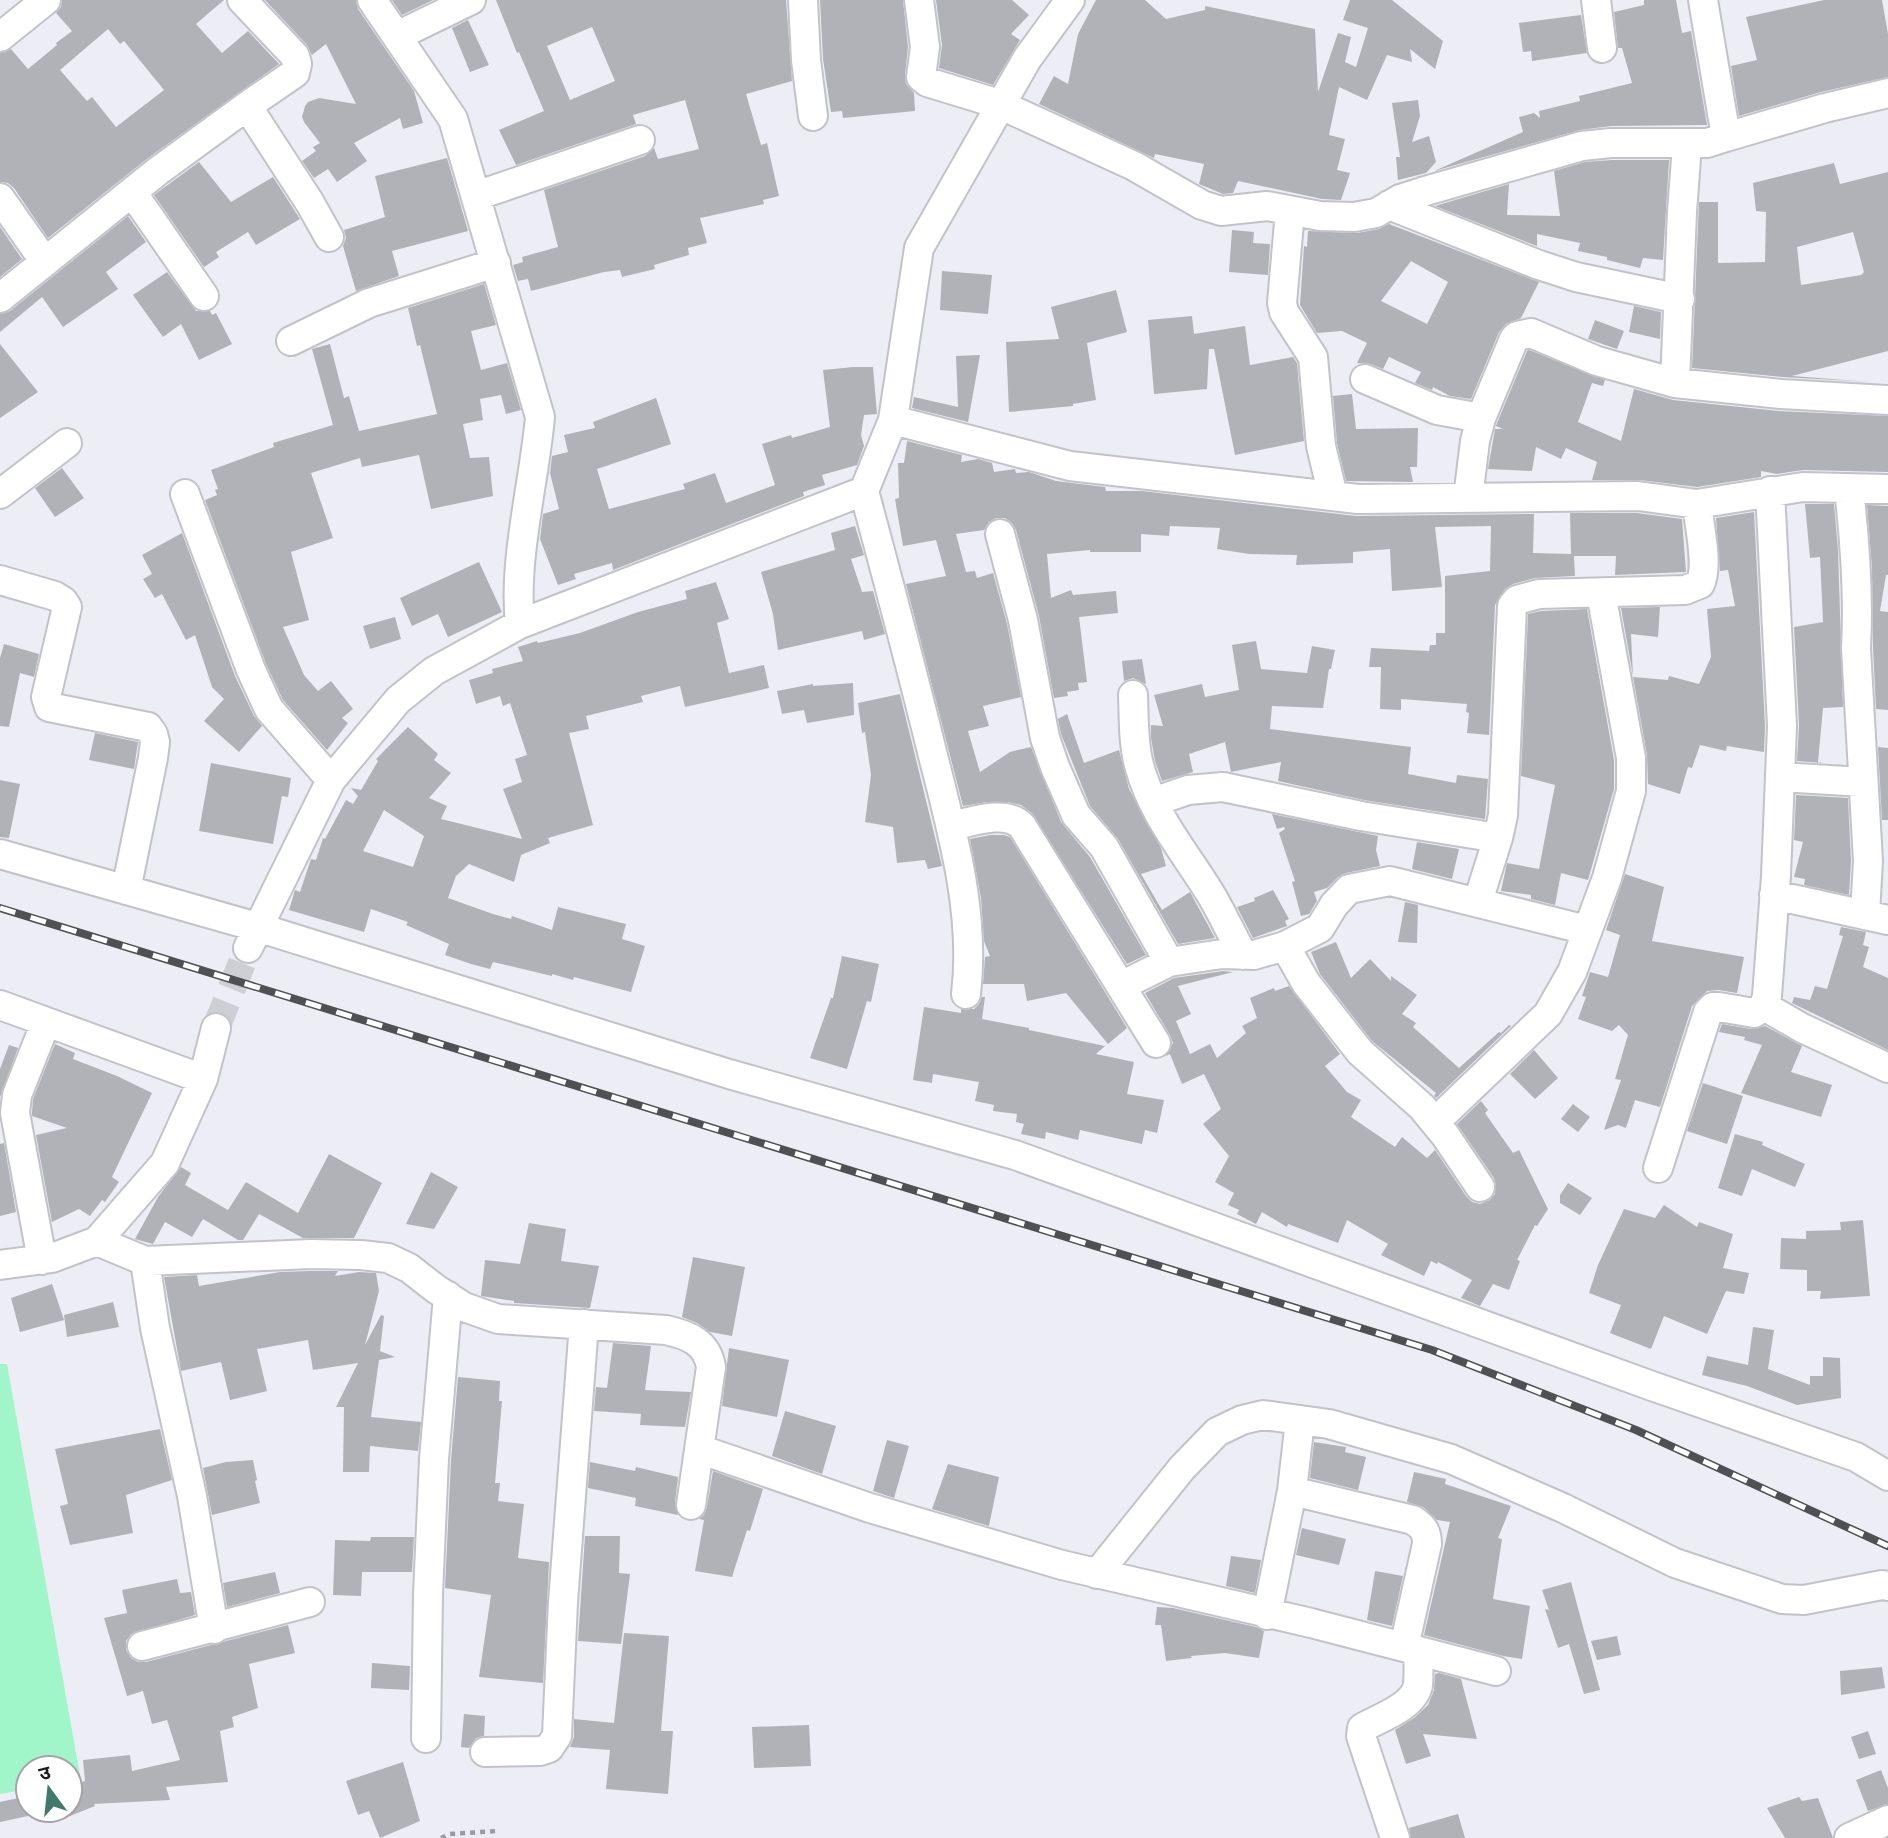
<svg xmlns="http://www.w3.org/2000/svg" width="1888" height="1838" viewBox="0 0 1888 1838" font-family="'Nunito Sans','Noto Sans Devanagari',sans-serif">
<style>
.green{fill:#a0f5c9}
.building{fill:#b1b2b8;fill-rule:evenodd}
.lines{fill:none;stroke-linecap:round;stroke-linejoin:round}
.minor-tunnel{stroke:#ceced5;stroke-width:28;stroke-dasharray:28 14;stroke-linecap:butt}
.minor-casing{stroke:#c2c3ca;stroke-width:32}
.path{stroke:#9b9ba1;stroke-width:4.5;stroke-dasharray:5 5;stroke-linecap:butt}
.minor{stroke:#fff;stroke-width:28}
.rail-casing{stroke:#4f5054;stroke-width:8}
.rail{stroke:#fff;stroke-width:5;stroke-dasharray:16;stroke-linecap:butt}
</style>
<rect width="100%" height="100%" fill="#edeef5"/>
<!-- green -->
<path class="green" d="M0 1364H7L81 1781 70 1782V1768H28V1789L0 1794Z"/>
<!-- building -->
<path class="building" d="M62 0H224L196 24 222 53 248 31 279 64 148 158 48 238 14 188 8 183 0 182V53L11 49 28 69 57 45 56 43 72 31 56 13 61 7ZM108 29 120 44 124 41 164 90 116 127 92 97 87 101 60 70Z
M265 0H356L358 9 414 91 423 123 403 129 400 118 354 143 367 161 337 182 328 169 314 178 302 161 316 151 313 147 320 143 304 122 302 117 305 106 308 102 319 98 356 104 326 44 312 55 307 45Z
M392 0H433L402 15Z
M496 0H786L792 81 746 94 761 145 767 143 779 196 763 200 764 204 700 218 707 243 688 248 689 255 654 265 655 269 622 277 620 270 604 272 531 291 528 279 518 281 513 265 523 262 522 257 558 247 544 190 645 156 654 148 658 159 699 149 685 100 633 115 636 124 516 165 499 130 544 111 519 52 517 53ZM592 27 615 81 570 100 547 46Z
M820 0H903L908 47 905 75 906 84 914 93 915 111 843 118 842 111 831 112 823 59Z
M936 0H1012L1029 15 1011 34 1020 40 993 85 939 68 942 45Z
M1096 0H1145L1166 19 1205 10V6L1315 29 1318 92 1338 33 1351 37 1345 62 1356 67 1368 28 1343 20 1350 0H1392L1443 41 1435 69 1410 49 1412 62 1387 55 1367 100 1339 87 1329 135 1345 139 1337 170 1350 173 1341 200 1322 199 1238 181 1233 193 1223 194 1199 184 1204 164 1155 154 1154 158 1039 104 1054 76 1068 84 1078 34Z
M1644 0H1676L1682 33 1691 31 1707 125 1611 126 1580 130 1434 171 1523 132 1519 117 1534 113 1540 118 1539 111 1580 101 1579 96 1632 83 1622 48H1618L1614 12 1644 5Z
M1824 0H1882L1888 34V77L1821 92 1739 116 1731 66 1757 60 1746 17Z
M1581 15 1587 53 1532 61 1531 51 1523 52 1519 23Z
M468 20 489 65 470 72 452 28Z
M1418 100 1420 116 1412 142 1429 136 1436 162 1426 173 1398 180 1396 157H1400L1392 103Z
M447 158 468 231 392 251 399 276 356 291 343 246 346 238 344 230 385 217 375 176Z
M1612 160H1669L1663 260 1643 258 1640 268 1607 260V257L1578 251 1580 243 1537 234V246L1435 206 1509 184 1507 215 1560 216 1554 171 1585 162Z
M199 162 231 202 273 177 300 219 256 245 248 232 216 252 219 257 204 267 154 195Z
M1834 163 1840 184 1888 172V351L1792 376 1871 382 1782 377 1692 368 1699 202H1718V263L1765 262 1766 212 1756 211 1753 183ZM1853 232 1864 272 1861 275 1801 285 1797 247Z
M128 216 146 242 106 272 118 289 63 327 42 297 0 332V314L10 311Z
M1389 224 1539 282 1521 318 1506 324 1499 332 1471 399 1450 396 1433 387 1432 390 1415 383 1421 372 1389 357 1383 369 1371 364 1357 363 1367 343 1342 331 1317 333 1300 305 1304 246 1307 247 1308 231 1357 233 1379 229ZM1411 261 1448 282 1427 324 1381 301Z
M0 227 22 259 0 277Z
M1232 230 1254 232 1253 243 1270 244 1268 275 1229 272Z
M942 271 992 275 988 314 940 310Z
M167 272 196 311H210L212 315 216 313 232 344 199 360 181 324 163 337 133 295Z
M484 284 496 325 471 331 481 370 507 363 521 410 506 414 501 395 480 399 483 420 463 424 470 458 489 457 493 496 431 509 419 455 362 467 360 458 311 473 333 538 291 552 309 620 283 627 304 675 318 691 331 681 353 709 342 718 348 723 327 750 283 700 266 664 205 500 217 495 215 490 218 489 211 470 274 447 273 443 333 425 312 349 330 344 344 398 349 396 359 431 437 414 420 345 417 346 408 308Z
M1116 290 1127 332 1087 343 1096 400 1073 404V406L1009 412 1006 342 1059 339 1051 307Z
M1634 306 1661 312 1660 339 1629 332Z
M1192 316 1194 334 1245 326 1250 365 1293 357 1297 363 1304 441 1235 455 1214 349H1209L1207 389 1154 394 1148 320Z
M1595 320 1624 331 1617 349 1588 339Z
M0 344 38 392 0 418Z
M1529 350 1605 380 1603 386 1592 383 1578 422 1621 441 1634 389 1673 400 1779 411 1888 416V472L1803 470 1777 474 1761 471V477L1697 487 1640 480H1592L1597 462 1566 448 1561 459 1536 447 1532 471 1488 469 1495 429H1503L1496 426 1497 423 1527 351Z
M980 355 968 422 912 408 914 397 958 407 956 356Z
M853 367H873L877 414 864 415 861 435 864 446 857 465 822 475 825 485 803 492 804 496 613 570 612 563 574 574 576 579 558 585 540 539 543 514 559 509 550 473 552 456 568 452 564 435 595 428 593 422 656 398 671 444 597 469 609 509 685 489 683 484 715 473 726 503 775 485 762 444 791 435 792 438 830 427 823 370Z
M1352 394 1356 429 1418 428 1417 467H1410L1413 482 1346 481 1337 443 1333 396Z
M907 441 962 455 961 462 978 459 992 463 994 472 1015 469 1016 473 1029 472 1056 481 1105 487 1106 491H1142L1356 516 1534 514 1533 553 1571 554 1570 513H1637L1682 519 1686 572 1615 575 1616 556H1574L1575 576 1535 578 1513 584 1505 589 1495 605 1489 737V735L1467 733 1469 713 1466 712 1467 704 1401 699V710L1380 709 1381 667H1369L1371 648 1429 651 1430 645H1436V633H1445V576L1490 571 1491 526 1435 527 1442 587 1392 591 1390 549 1353 552V563L1296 565 1297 555 1249 554 1217 549 1220 528 1170 526 1169 536 1141 534V552H1090V550L1047 554 1051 598 1071 590 1073 595 1116 591 1118 613 1079 617 1087 682 1078 683 1079 690 1067 692 1068 696 1054 698 1039 616 1016 530 1012 523 1005 518H996L989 522 984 530 956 534 966 572 975 571 977 578 993 573 1007 624 1021 697 983 706 989 726 968 731 980 772 1010 752 1031 747 1061 822 1090 857 1146 955 1127 964 1032 813 1021 805 1008 802H987L963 806 906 584 946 576 936 540 903 546 895 499 899 498 898 463H904Z
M62 468 84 498 55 517 35 488Z
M1805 504H1834L1838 550 1843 707 1823 708 1818 762 1823 763 1797 761 1799 725 1794 627 1823 622 1820 557 1810 558Z
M1867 505 1888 506V575H1886L1880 611 1888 612V710L1876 709 1873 648 1872 568Z
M1754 512 1765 726 1764 752 1727 746 1726 751 1700 745 1692 768 1688 767 1680 794 1648 784 1647 755 1633 677 1668 680 1669 676 1699 684 1711 657 1707 609 1735 606 1728 570 1720 571 1716 518Z
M855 526 864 555 851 559 862 592 873 591 885 634 864 640 862 631 778 650 773 614 761 572 835 550 831 533Z
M182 533 235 676 254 716 262 726 239 752 204 721 224 699 212 687 195 635 186 640 162 594 155 598 143 579 152 574 142 555Z
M479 562 502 612 448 637 438 614 412 626 400 598Z
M716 582 729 619 717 623 729 673 764 665 769 688 685 707 680 686 641 696 643 702 586 716 589 729 569 733 593 825 548 838 550 843 521 855 514 882 469 864 456 876 448 898 493 914 511 919 512 916 552 930 558 907 626 924 622 939 645 946 631 992 574 977 573 980 552 974V976L493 962 490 969 471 964 445 955 449 944 406 925 408 922 371 909 364 932 289 910 295 890 300 892 311 859 316 860 323 838 325 839 346 800 353 804 358 796 351 788 361 790 378 761 376 759 408 727 438 754 434 760 451 773 429 798 447 806 441 819 522 839 503 789 522 782 515 759 527 755 510 703 503 706 500 696 476 704 469 680 493 673 492 669 523 661 518 647 537 641 538 643 580 633 638 612 687 599 685 591ZM384 810 424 836 413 867 363 851Z
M1660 607 1658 637 1631 634 1633 676 1621 608Z
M1587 609 1614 760V789L1588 880 1561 873 1555 905 1531 899V895L1501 891 1507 863 1539 869 1555 785 1521 776 1528 614 1541 611Z
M395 617 401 639 370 649 363 626Z
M1256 641 1261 669 1307 673 1312 646 1335 650 1331 669H1329L1323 708 1272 706 1270 729 1411 747 1408 774 1456 783 1457 775 1488 779 1485 819 1364 800 1278 781 1281 762 1231 772 1225 742 1189 754 1193 772 1162 781 1155 761 1151 738V725L1163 726 1154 695 1202 684 1205 697 1239 690 1232 645Z
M4 644 39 654 34 677 20 673 9 727 0 726V658Z
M1142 659 1146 684 1133 678 1124 681 1122 661Z
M853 683 854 715 807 723 804 710 782 714 777 691 813 684V686Z
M900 694 942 866 928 869 925 860 897 863 893 827 865 822 871 775 865 732 862 733 858 703Z
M1067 714 1084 763 1119 750 1129 789 1161 848 1166 866 1141 874 1162 910 1190 892 1215 938 1178 944 1118 839 1090 806 1061 734 1058 719Z
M95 733 138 742 134 769 89 760Z
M1878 747 1888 748V820H1882Z
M211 763 291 778 288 797 282 796 273 844 199 831Z
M0 780 20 784 9 838 0 837Z
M1796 795 1848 798 1851 861 1849 895 1804 885 1805 879 1794 877 1803 842 1794 840Z
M1272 814 1378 836 1376 850 1380 866 1346 873 1338 877 1327 888 1314 892 1317 901 1309 914 1301 916 1292 882 1295 881 1279 833 1285 829 1284 827 1277 829Z
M990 835H1004L1010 837 1127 1028 1108 1044 1066 993 1027 1001 1024 984H983L985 957 990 956 984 941 981 898 970 839Z
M1417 842 1459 849 1452 879 1412 869Z
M1625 874 1664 887 1652 941 1744 957 1737 993 1719 990 1707 991 1692 1006 1660 1107 1635 1100 1626 1128 1618 1125 1604 1130 1621 1080 1615 1079 1628 1035 1619 1025 1612 1031 1578 1019 1586 997 1582 996 1590 972 1608 977 1620 935 1606 930Z
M1273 890 1289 919 1285 921 1287 926 1253 938 1237 907 1255 901 1254 898Z
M1405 902 1418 905 1417 943 1398 942Z
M1841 927 1866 932 1863 945 1869 947 1863 967 1888 978V1050L1792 1003 1794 997 1810 1000 1815 986 1827 989 1843 936 1839 935Z
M1336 942 1351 978 1370 959 1391 981V976L1417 995 1402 1014 1416 1023 1413 1027 1459 1068 1499 1032 1501 1033 1509 1025 1511 1026 1436 1098 1434 1096 1436 1093 1372 1041 1320 974 1311 952Z
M842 956 879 964 871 1002 867 1001 847 1069 810 1058 831 998H833Z
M1223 971 1233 972 1178 986 1191 1014 1176 1021 1190 1054 1210 1044 1217 1058 1246 1033 1242 1026 1257 1018 1250 998 1274 988 1275 991 1289 986 1340 1054 1325 1066 1347 1092 1361 1100 1351 1117 1395 1147 1402 1137 1427 1158 1435 1150 1466 1196 1472 1202 1480 1204 1490 1200 1495 1194 1496 1185 1494 1178 1457 1124 1481 1101 1488 1110 1485 1113 1513 1153 1519 1150 1548 1209 1537 1226 1535 1225 1517 1260 1520 1261 1509 1290 1493 1284 1480 1306 1461 1298 1472 1280 1438 1262 1437 1264 1431 1261 1424 1276 1381 1255 1388 1244 1347 1220 1338 1243 1288 1224 1287 1227 1262 1212 1256 1224 1237 1214 1239 1210 1228 1205 1234 1193 1215 1182 1229 1156 1203 1124 1221 1109 1204 1074 1182 1084 1170 1054 1166 1056 1173 1043 1170 1035 1145 993 1174 978Z
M982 997H985L982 1019 1029 1028V1030L1105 1046 1096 1054 1134 1062 1127 1094 1164 1100 1157 1133 1145 1130 1142 1144 1080 1130 1078 1140 1046 1132 1045 1139 1021 1134 1024 1124 1016 1122 1017 1114 993 1111 994 1105 975 1101 979 1082 933 1074 932 1083 913 1080 924 1007 961 1013V1009H974L979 1004Z
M1722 1024 1751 1029 1765 1026 1802 1046 1791 1072 1832 1085 1821 1117 1741 1093 1762 1045 1744 1040 1745 1037 1719 1032Z
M55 1044 75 1053 73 1059 117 1076 152 1093 112 1177 119 1182 105 1202 102 1200 90 1216 79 1209 52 1222 36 1135 67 1128 32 1116V1112L33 1099Z
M9 1045 18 1048 0 1097V1069Z
M1534 1050 1558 1078 1535 1099 1510 1074Z
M1703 1083 1743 1096 1727 1144 1687 1131Z
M1573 1104 1590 1117 1578 1132 1561 1119Z
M1735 1134 1763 1142 1762 1145 1805 1164 1795 1187 1752 1169 1742 1196 1718 1188Z
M4 1143 16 1212 0 1216V1144Z
M329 1154 382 1183 354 1238H303L259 1214 243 1240H238L203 1219 192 1237 165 1222 153 1244 135 1239 158 1197 181 1167 191 1173 185 1185 228 1210 246 1182 298 1213Z
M431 1172 458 1187 434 1229 406 1224Z
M1568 1183 1592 1198 1580 1215 1560 1203V1195Z
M1664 1205 1697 1227 1699 1222 1733 1234 1723 1268 1749 1273 1744 1294 1726 1291 1707 1334 1664 1316 1651 1349 1610 1333 1621 1305 1589 1293 1598 1265 1624 1209 1655 1218Z
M1863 1220 1870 1296 1820 1299 1821 1291H1807V1270L1780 1269 1781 1238 1806 1239V1231L1841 1230 1840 1222Z
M529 1223 566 1229 561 1261 599 1266 590 1308 514 1303V1301L481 1296 485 1260 520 1264Z
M693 1257 745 1267 732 1336 710 1332 697 1323 682 1317Z
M311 1271H338L335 1276 359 1272 376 1273 379 1291 365 1345 381 1315 384 1316 380 1351 395 1357 379 1360 371 1417 421 1422 418 1451 370 1446 369 1472H343L344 1407H336L358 1363 313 1370 308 1340 257 1349 267 1391 230 1400 221 1362 181 1371 164 1277 197 1275 199 1286 280 1272Z
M52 1284 64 1320 20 1332 11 1298Z
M113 1302 119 1327 67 1337 64 1315Z
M1753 1327 1774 1330 1768 1369 1810 1385V1376H1823V1357L1840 1358 1841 1398 1797 1405 1747 1386 1702 1375 1707 1356 1748 1365Z
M613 1343 651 1346 645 1390 691 1392 685 1427 640 1425 641 1414 594 1411 596 1387 607 1388Z
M729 1348 789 1360 777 1417 722 1406Z
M458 1377 500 1381 499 1401H502L495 1483H500L498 1501 524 1504 518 1558 549 1562 543 1683 479 1677 491 1595 445 1588 451 1460Z
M785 1411 836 1426 822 1474 772 1456Z
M160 1429 172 1480 126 1495 133 1533 70 1545 60 1506 68 1504 55 1449Z
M887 1440 909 1446 894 1498 873 1491Z
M1314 1442 1346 1447 1345 1452 1366 1457 1358 1490 1310 1478Z
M253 1460 257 1480 255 1481 260 1503 212 1515 203 1468 226 1462Z
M590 1462 635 1471 636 1467 678 1477 675 1503 678 1515 635 1506 636 1498 588 1488Z
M948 1464 999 1477 989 1526 932 1509Z
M713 1471 763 1489 750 1531 747 1530 732 1577 695 1571 704 1520 699 1519 704 1515 707 1507Z
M1414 1472 1446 1479 1445 1484 1511 1506 1498 1538 1502 1539 1493 1599 1530 1606 1522 1659 1503 1656 1424 1635 1450 1522 1437 1520 1423 1507 1407 1502Z
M1302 1528 1346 1539 1339 1565 1296 1555Z
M585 1536H620L619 1573 630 1574 621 1644 578 1641Z
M371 1537H414L412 1572H362L361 1596 333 1595 335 1540 370 1541Z
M1231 1556 1261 1560 1255 1593 1226 1586Z
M1375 1571 1403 1576 1392 1626 1367 1620Z
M275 1572 280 1593 227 1607 223 1583Z
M177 1579 180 1593 191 1592 195 1615 131 1634 126 1641V1650L131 1658 138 1662H146L288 1625 295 1653 249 1664 258 1708 232 1717 234 1727 220 1731 228 1782 166 1787 170 1800 94 1804 95 1806 70 1816V1786L85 1781 83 1760 130 1755 132 1771 180 1760 167 1720 152 1724 143 1691 127 1696 104 1618 127 1613 122 1590Z
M1571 1582 1600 1690 1584 1694 1569 1644 1558 1648 1545 1609 1549 1610 1542 1590Z
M1157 1607 1173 1608 1256 1627 1264 1631 1259 1658 1225 1653 1191 1656 1192 1658 1166 1661 1161 1625H1155Z
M624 1633 669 1636 661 1731H673L668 1794 606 1789 610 1750 570 1747 574 1737V1719L614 1723Z
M1617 1636 1621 1655 1597 1660 1591 1641Z
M372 1663 410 1666 409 1690 371 1688Z
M1882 1667 1885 1688 1841 1695 1840 1671Z
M1439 1673 1461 1679 1477 1739 1423 1734 1431 1756 1406 1764 1395 1730 1414 1718 1428 1705 1434 1690 1435 1674Z
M464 1714 485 1716 484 1736 476 1738 469 1748 461 1747Z
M809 1725 811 1766 754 1768 752 1727Z
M1868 1731 1876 1754 1859 1759 1851 1737Z
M403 1762 420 1821 380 1838 369 1811 358 1815 346 1781Z
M1881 1770 1888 1788V1804L1868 1811 1856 1780Z
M28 1796V1816L0 1822V1802Z
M1799 1797 1802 1801 1818 1798 1833 1838H1785L1767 1808Z
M1458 1814 1465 1838H1411L1409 1828Z"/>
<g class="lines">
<!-- minor-tunnel -->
<path class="minor-tunnel" d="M216 1028 248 948"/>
<defs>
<path id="minor" d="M242 0 295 56 297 64 295 73 247 106 310 203 329 237
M372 0 453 119 540 417C534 484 513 559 520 624
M803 0 806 60 813 116
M919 0 925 47 921 77 927 82 999 104 1134 166 1202 205 1221 211 1267 206 1320 216 1354 217 1376 213 1400 199 1422 192 1582 146 1611 143H1707L1726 137
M1596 0 1602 48
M1703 0 1726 137 1825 108 1888 93
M397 36 471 0
M0 37 46 0
M132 192 204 296
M476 196 640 140
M0 198 45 262
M1389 205 1539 265 1576 277 1680 299
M1290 211 1282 303 1284 312 1313 357 1321 446 1333 496
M0 298 158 171 247 106
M291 341 369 303 496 263
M1365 379 1437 410 1481 418
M1675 383 1682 212 1687 145
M893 420 1070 466 1358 499 1638 496 1697 504 1803 487 1888 489
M1849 489C1855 542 1859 595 1856 648L1868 861 1865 914
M864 491C887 577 910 662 931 748 951 827 976 912 966 994
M0 494 67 443
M185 494 251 670 269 709 331 780
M1468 498 1475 441 1481 418 1514 339 1517 336 1531 333 1597 361 1675 383 1781 394 1888 400
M1000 534 1023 620 1045 738 1055 767 1076 815 1104 847 1169 962
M0 580 55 596 63 601 67 607 46 697 49 707 148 727 153 734 155 742 153 758 126 890
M1133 695C1134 719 1133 743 1139 765 1152 814 1184 851 1210 893 1222 913 1232 935 1243 955
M1780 777 1863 782
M1153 802 1188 790 1223 787 1361 816 1498 838
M951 826C971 822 1006 809 1022 826L1156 1043
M0 854 257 927 729 1074 1015 1155 1652 1386 1856 1457 1888 1476
M1774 895 1888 920
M1478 901 1498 838 1503 815 1512 606 1517 600 1539 594 1685 590 1700 584C1709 566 1699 525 1697 504
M1285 946 1306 983 1360 1052 1422 1107 1445 1135 1480 1187
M248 948 331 780 398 700 434 671 520 624 864 491 893 420 919 248 1027 59 1070 0
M1121 986 1169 962 1222 954 1254 955 1285 946 1320 928 1334 905 1349 889 1390 881 1587 930
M0 1005 203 1079
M1764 1006 1802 1028 1888 1068
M1435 1122 1548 1014 1572 972 1607 878 1631 791V758L1601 593
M1658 1168 1708 1012 1713 1007H1719L1754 1013 1764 1006 1767 996 1776 876 1782 726 1770 491
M97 1241 145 1261 311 1254 361 1255 388 1258 409 1268 436 1289 464 1307 498 1319 666 1330C688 1335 707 1342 711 1367L691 1505
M42 1260 15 1113 17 1095 46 1022
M145 1261 155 1328 192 1496 214 1629
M0 1265 52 1258 97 1241 165 1163 203 1079 216 1028
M699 1449 870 1508 1062 1565 1311 1623 1496 1671
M1292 1491 1413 1520C1423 1527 1427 1531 1427 1544L1404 1647
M1097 1574 1182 1468 1217 1432 1242 1420 1263 1415 1329 1424 1451 1459 1563 1508 1675 1563 1782 1599 1804 1600 1882 1585 1888 1586
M1267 1615 1292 1491 1300 1420
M142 1646 310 1602
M426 1738 428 1594 434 1459 448 1296
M485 1752 540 1751 549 1748 557 1736 563 1602 584 1324
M1395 1838 1361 1736 1362 1728C1379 1718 1414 1707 1418 1685 1419 1674 1418 1662 1419 1651
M1849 1838 1888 1820"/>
</defs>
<!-- minor casing -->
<use href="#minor" class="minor-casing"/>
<!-- path -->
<path class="path" d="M441 1838 450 1834 497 1831"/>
<!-- minor -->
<use href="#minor" class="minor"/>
<defs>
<path id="rail" d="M0 908 1432 1350 1636 1430 1888 1546"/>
</defs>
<!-- rail casing -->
<use href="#rail" class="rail-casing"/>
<!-- rail -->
<use href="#rail" class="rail"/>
</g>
<!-- north arrow -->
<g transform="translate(49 1789) rotate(345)"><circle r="33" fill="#ffffff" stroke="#a4a4a5" stroke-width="2"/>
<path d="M0-5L12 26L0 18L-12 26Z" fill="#3d7c6a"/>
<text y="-10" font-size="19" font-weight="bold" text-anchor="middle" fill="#1b1b1e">उ</text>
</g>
</svg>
